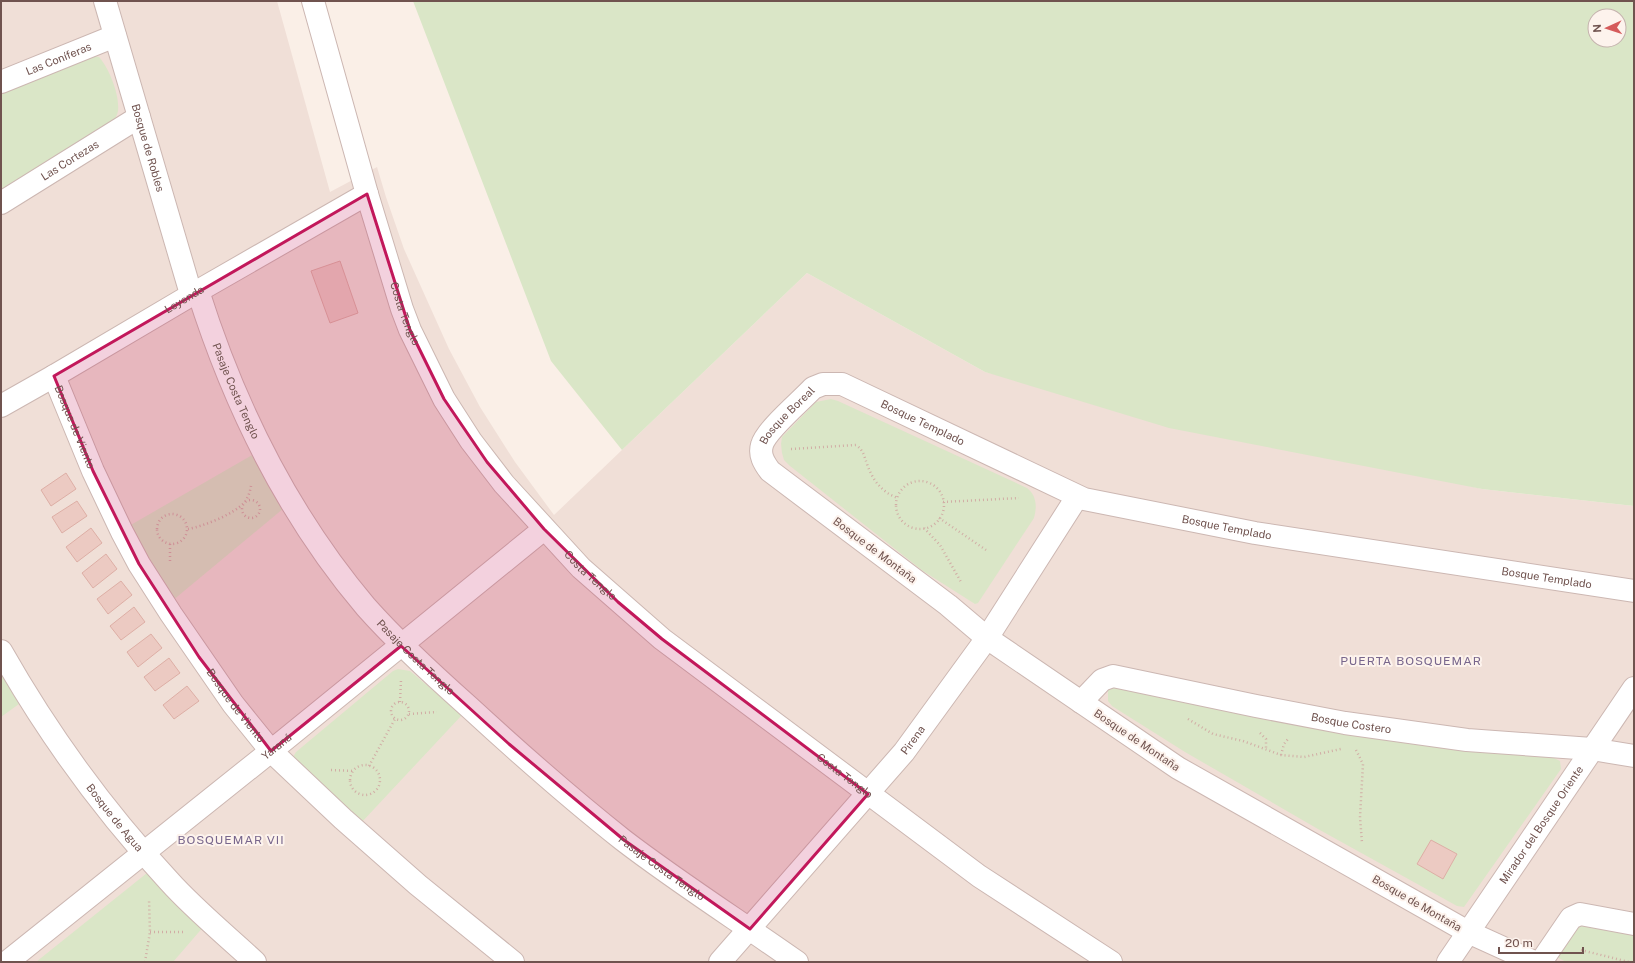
<svg xmlns="http://www.w3.org/2000/svg" width="1635" height="963" viewBox="0 0 1635 963" font-family="'Public Sans',sans-serif">
<style>
.residential{fill:#f0dfd7}
.green{fill:#dae6c7;fill-rule:evenodd}
.building{fill:#eccac2;stroke:#ddaea5}
.lines{fill:none;stroke-linecap:round;stroke-linejoin:round}
.street-casing{stroke:#ccb7b2;stroke-width:24}
.path{stroke:#d1ada5;stroke-width:2.5;stroke-dasharray:1 3;stroke-linecap:butt}
.street{stroke:#fff;stroke-width:22}
.marked{fill:#c2185b;fill-opacity:0.2;stroke:#c2185b;stroke-width:3;stroke-linejoin:round}
.labels{text-anchor:middle;stroke-width:4;stroke-linejoin:round;paint-order:stroke}
.street-label{font-size:11px;fill:#70534f;stroke:#fdf3ed}
.neighbourhood-label{font-size:12px;letter-spacing:1px;fill:#78668c;stroke:#fdf3ed}
</style>
<rect width="100%" height="100%" fill="#faefe7"/>
<!-- residential -->
<path class="residential" d="M1 1H277L330 192 377 167 386 197 404 249 449 349 480 407 515 462 554 515 807 273 985 372 1482 489 1634 506V962H1Z"/>
<!-- green -->
<path class="green" d="M413 1H1634V506L1482 489 1169 428 985 372 807 273 622 450 551 361ZM1595 16H1619V40H1595Z
M92 56 99 57C109 68 120 95 118 111 117 117 112 123 109 128L1 190V92Z
M831 399 838 401 1027 488C1037 496 1037 507 1034 518L978 603 975 604 923 571 790 466 784 460 782 453 781 444 782 437 816 402Z
M254 454 284 508 172 601 129 526Z
M398 669 410 671 462 715 361 823 293 757 296 752 393 671Z
M1 673 19 704 1 717Z
M1111 685 1419 743 1554 758 1560 761 1561 769 1464 907 1457 906 1318 829 1185 752 1123 713 1112 706 1108 701V690Z
M147 873 205 925 173 962H36Z
M1576 925 1634 935V962H1566L1557 957Z"/>
<!-- building -->
<path class="building" d="M340 261 358 313 330 323 311 271Z
M66 473 76 489 51 506 41 490Z
M77 501 87 516 62 533 52 517Z
M91 528 102 543 77 562 66 547Z
M106 554 117 569 93 588 82 573Z
M121 581 132 595 108 614 97 599Z
M134 607 145 622 121 640 110 626Z
M151 634 162 648 138 667 127 652Z
M169 658 180 673 155 691 144 677Z
M187 686 199 701 174 719 163 705Z
M1431 840 1457 854 1443 879 1417 864Z"/>
<g class="lines">
<defs>
<g id="street">
<path id="s1" d="M105 1 191 294"/>
<path id="s2" d="M313 1 367 194 402 309 410 330 444 399 471 441 504 484 581 568 662 639 979 876 1111 962"/>
<path id="s3" d="M1 82 115 36"/>
<path id="s4" d="M1 203 139 117"/>
<path id="s5" d="M198 291C234 405 288 515 366 607 398 643 433 675 469 707 519 753 570 798 623 840 679 883 739 921 797 962"/>
<path id="s6" d="M54 376 93 471 122 532 139 564 171 614 233 704 271 751 343 819 418 885 513 962"/>
<path id="s7" d="M1 406 54 376 198 291 367 194"/>
<path id="s8" d="M1 651C48 734 104 811 169 881 194 909 227 936 255 962"/>
<path id="s9" d="M1081 702 1102 680 1113 676 1256 706 1345 723 1467 740 1592 749 1634 756"/>
<path id="s10" d="M7 962 271 751 544 529"/>
<path id="s11" d="M720 962 904 752 987 638 1077 497"/>
<path id="s12" d="M1448 962 1634 688"/>
<path id="s13" d="M1534 962 1468 932 1178 768 987 638 948 605 770 471C764 463 759 455 762 445 766 430 801 401 813 388L823 384H842L1084 499 1255 533 1634 591"/>
<path d="M1541 962 1571 918 1580 914 1634 924"/>
</g>
</defs>
<!-- street casing -->
<use href="#street" class="street-casing"/>
<!-- path -->
<path class="path" d="M791 449 856 445C864 451 864 456 867 464 872 479 882 493 898 498
M896 505a24 24 0 1 1 48 0a24 24 0 1 1-48 0Z
M242 509a9 9 0 1 1 18 0a9 9 0 1 1-18 0Z
M943 502 1019 498
M157 529a15 15 0 1 1 30 0a15 15 0 1 1-30 0Z
M939 518 986 550
M924 528 940 545 961 582
M188 529C204 526 232 515 244 503 248 498 250 492 251 486
M170 544V564
M391 711a9 9 0 1 1 18 0a9 9 0 1 1-18 0Z
M400 702 401 680
M409 714 437 712
M1188 719 1213 734 1243 741 1281 755 1304 757 1341 749
M1260 733 1266 739V750
M1356 750 1363 764 1360 817 1362 843
M1281 755 1284 744 1288 739
M350 780a15 15 0 1 1 30 0a15 15 0 1 1-30 0Z
M369 766 395 719
M331 770 354 771
M150 932H184
M1581 950 1629 962
M145 962 150 932 149 899"/>
<!-- street -->
<use href="#street" class="street"/>
</g>
<!-- marked area -->
<path class="marked" d="M367 194 410 330 444 399 487 462 544 529 618 602 662 639 868 794 750 929 624 840 509 744 401 646 271 751 199 657 139 564 93 471 54 376Z"/>
<g class="labels">
<!-- street labels -->
<g class="street-label">
<text dy="4" stroke="none"><textPath href="#s3" startOffset="62">Las Coníferas</textPath></text>
<text dy="4" stroke="none"><textPath href="#s1" startOffset="153">Bosque de Robles</textPath></text>
<text dy="4" stroke="none"><textPath href="#s4" startOffset="81">Las Cortezas</textPath></text>
<text dy="4" stroke="none"><textPath href="#s7" startOffset="212">Leyenda</textPath></text>
<text dy="4" stroke="none"><textPath href="#s2" startOffset="326">Costa Tenglo</textPath></text>
<text dy="4" stroke="none"><textPath href="#s5" startOffset="107">Pasaje Costa Tenglo</textPath></text>
<text dy="4" stroke="none"><textPath href="#s13" startOffset="978">Bosque Boreal</textPath></text>
<text dy="4" stroke="none"><textPath href="#s13" startOffset="1135">Bosque Templado</textPath></text>
<text dy="4" stroke="none"><textPath href="#s6" startOffset="55">Bosque de Viento</textPath></text>
<text dy="4" stroke="none"><textPath href="#s13" startOffset="1459">Bosque Templado</textPath></text>
<text transform="translate(875 550) rotate(37)" y="4">Bosque de Montaña</text>
<text dy="4" stroke="none"><textPath href="#s2" startOffset="650">Costa Tenglo</textPath></text>
<text dy="4" stroke="none"><textPath href="#s13" startOffset="1783">Bosque Templado</textPath></text>
<text dy="4" stroke="none"><textPath href="#s5" startOffset="431">Pasaje Costa Tenglo</textPath></text>
<text dy="4" stroke="none"><textPath href="#s6" startOffset="378">Bosque de Viento</textPath></text>
<text dy="4" stroke="none"><textPath href="#s9" startOffset="285">Bosque Costero</textPath></text>
<text dy="4" stroke="none"><textPath href="#s11" startOffset="294">Pirena</textPath></text>
<text transform="translate(1137 740) rotate(34)" y="4">Bosque de Montaña</text>
<text dy="4" stroke="none"><textPath href="#s10" startOffset="345">Yaraná</textPath></text>
<text dy="4" stroke="none"><textPath href="#s2" startOffset="974">Costa Tenglo</textPath></text>
<text dy="4" stroke="none"><textPath href="#s8" startOffset="202">Bosque de Agua</textPath></text>
<text dy="4" stroke="none"><textPath href="#s12" startOffset="166">Mirador del Bosque Oriente</textPath></text>
<text dy="4" stroke="none"><textPath href="#s5" startOffset="755">Pasaje Costa Tenglo</textPath></text>
<text transform="translate(1417 903) rotate(30)" y="4">Bosque de Montaña</text>
</g>
<!-- neighbourhood labels -->
<g class="neighbourhood-label">
<text x="1411" y="665">PUERTA BOSQUEMAR</text>
<text x="231" y="844">BOSQUEMAR VII</text>
</g>
</g>
<!-- border -->
<rect width="1635" height="963" fill="none" stroke="#70534f" stroke-width="4"/>
<!-- north arrow -->
<g transform="translate(1607 28) rotate(267)"><circle r="19" fill="#fdf3ed" stroke="#c5b3ae"/>
<path d="M0-3L7 15L0 10L-7 15Z" fill="#d55b5b"/>
<text y="-6" font-size="11" font-weight="bold" text-anchor="middle" fill="#70534f">N</text>
</g>
<!-- scale -->
<path d="M1499 947v6h84v-6" fill="none" stroke="#70534f" stroke-width="2"/>
<text x="1505" y="947" font-size="12" fill="#70534f" stroke="#fdf3ed" stroke-width="3" paint-order="stroke">20 m</text>
</svg>
